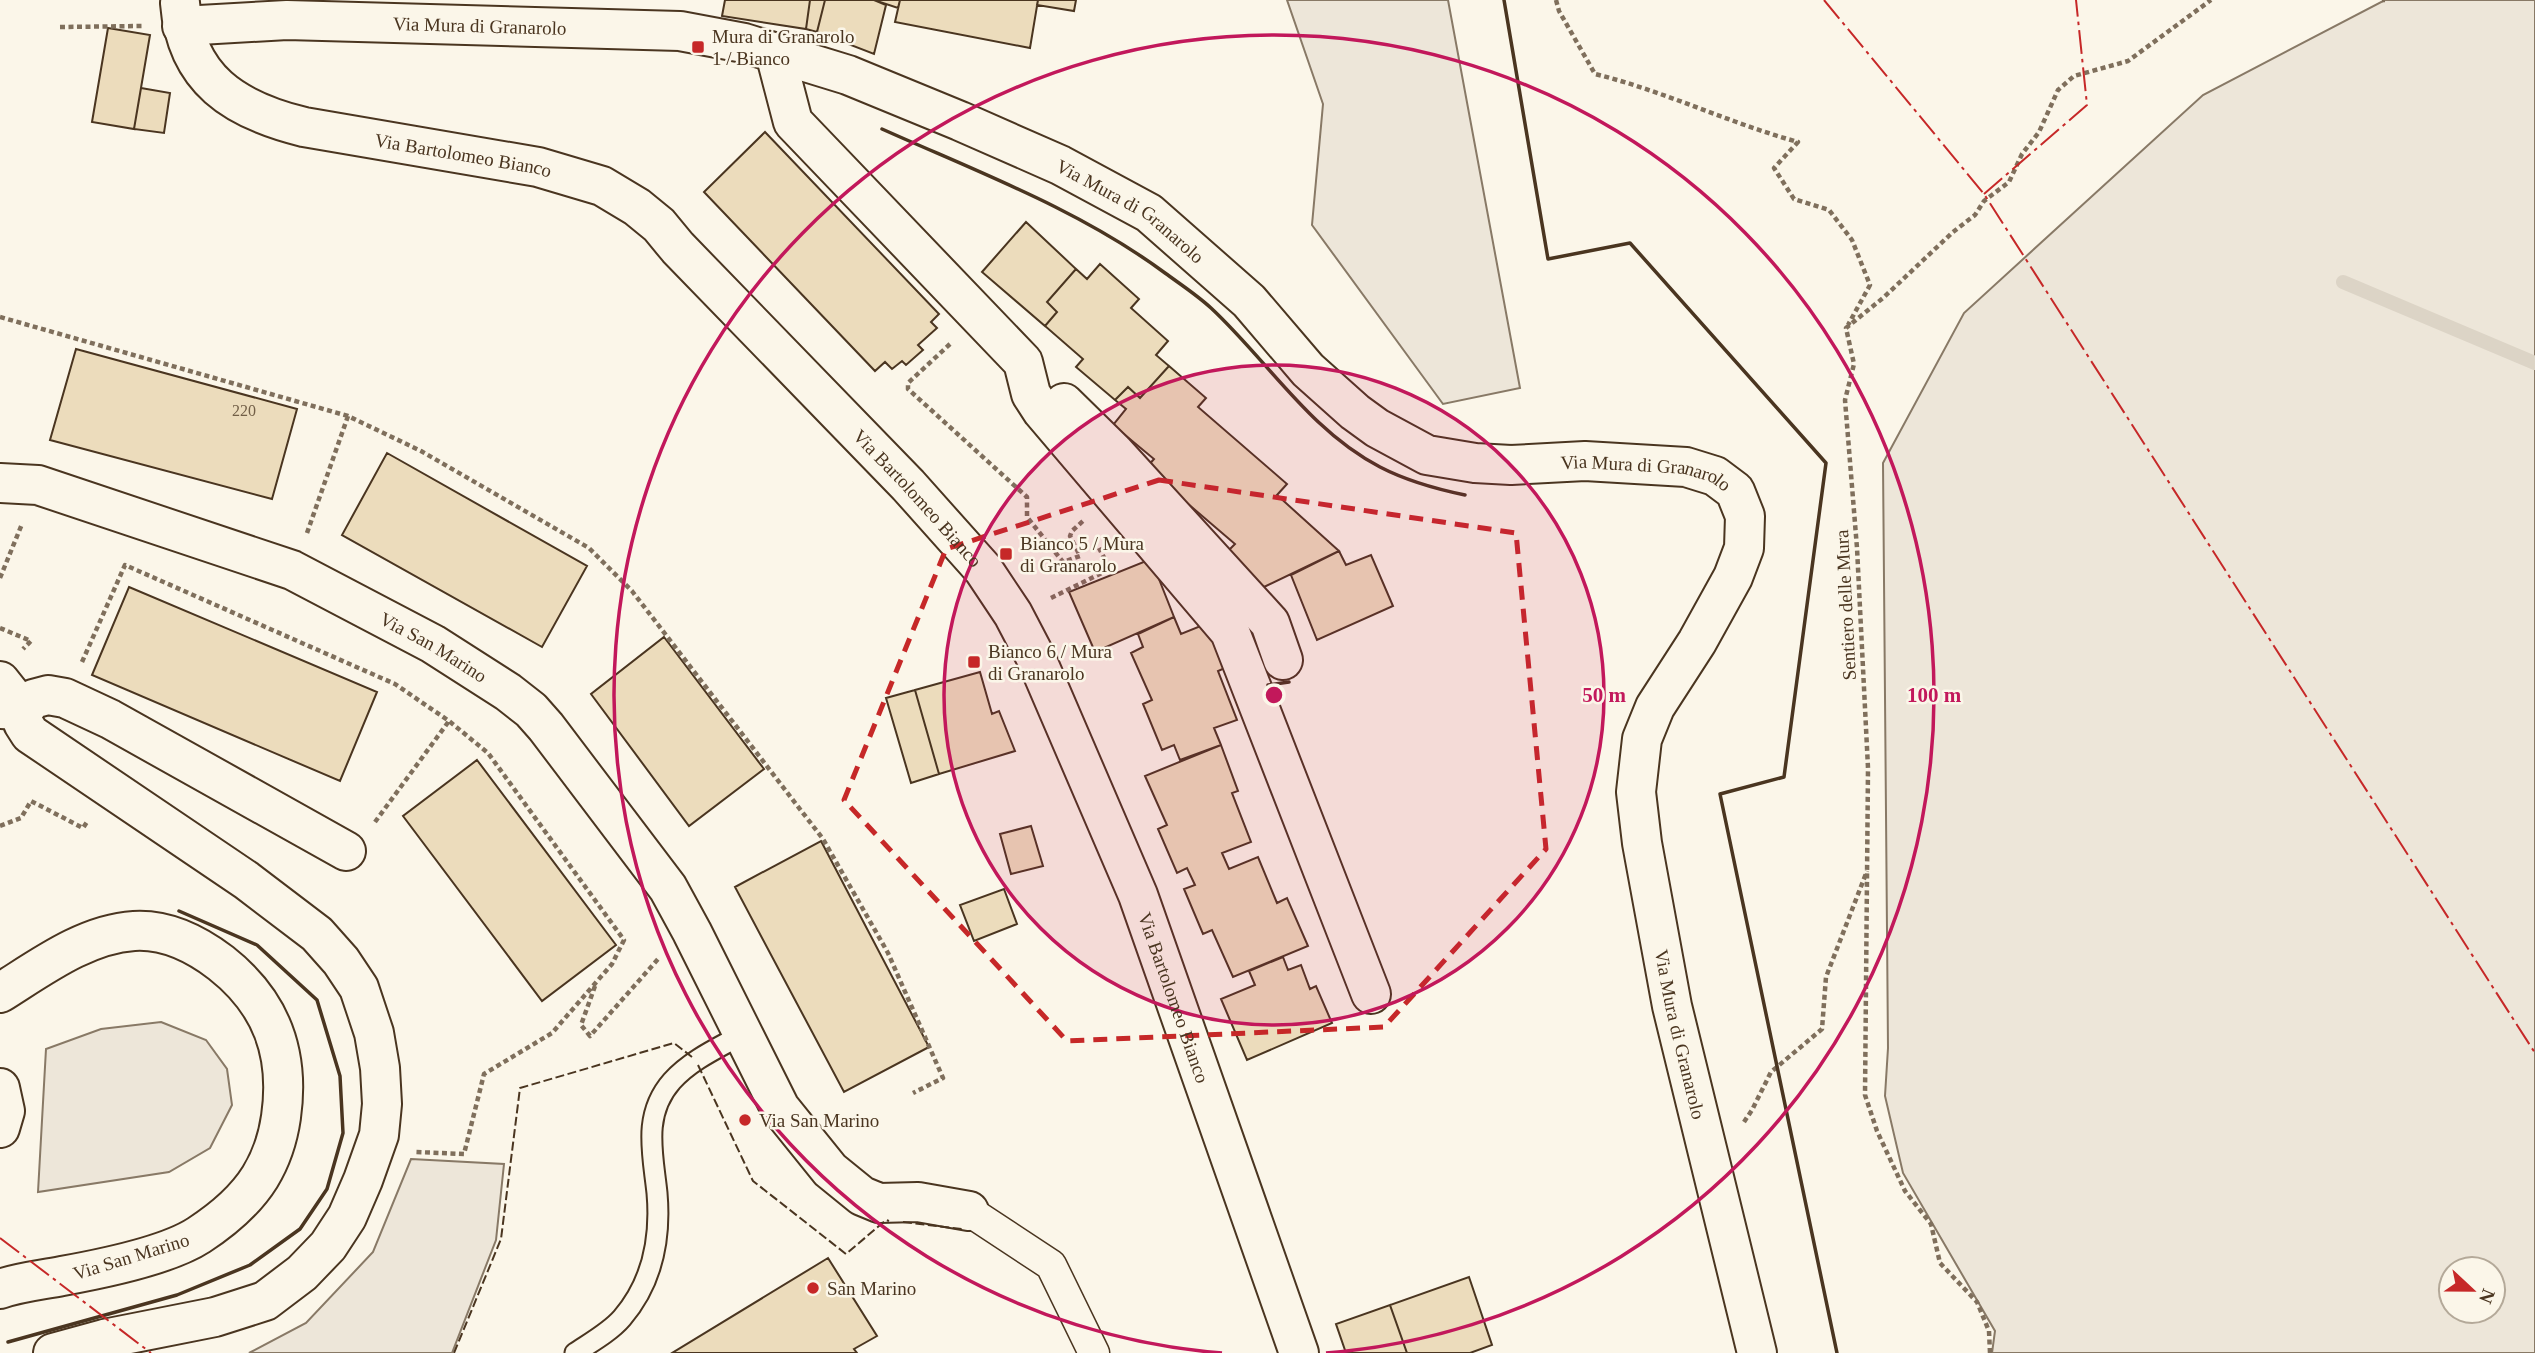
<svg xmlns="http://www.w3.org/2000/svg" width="2535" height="1353" viewBox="0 0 2535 1353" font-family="'Times New Roman',serif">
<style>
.green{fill:#ede6d9;stroke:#887966;stroke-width:2;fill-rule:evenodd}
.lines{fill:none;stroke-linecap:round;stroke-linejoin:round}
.stream{stroke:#dcd4c6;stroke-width:14}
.building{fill:#ecdcbc;stroke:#4a3520;stroke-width:2}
.service-casing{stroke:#4a3520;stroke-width:23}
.pedestrian-casing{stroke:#4a3520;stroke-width:33}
.minor-casing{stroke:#4a3520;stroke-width:42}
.path{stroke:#7f6f5c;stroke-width:4.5;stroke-dasharray:5 3.5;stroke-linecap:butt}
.service{stroke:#fbf6e9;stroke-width:19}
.pedestrian{stroke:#fbf6e9;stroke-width:30}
.minor{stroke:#fbf6e9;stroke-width:38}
.fence{stroke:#4a3520;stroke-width:2;stroke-dasharray:9 3.5;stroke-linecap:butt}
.wall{stroke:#4a3520;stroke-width:3.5}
.power{stroke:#c62828;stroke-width:2;stroke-dasharray:24 5 3.5 5;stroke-linecap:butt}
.marked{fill:none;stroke:#c62828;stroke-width:5;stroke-dasharray:14 9;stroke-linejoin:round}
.ring{fill:none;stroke:#c2185b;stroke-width:3.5}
.poi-dot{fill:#c62828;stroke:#fbf6e9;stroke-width:2.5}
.labels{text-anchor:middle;stroke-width:5;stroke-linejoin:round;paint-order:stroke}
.number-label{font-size:16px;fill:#725f47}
.street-label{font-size:19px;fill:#4a3520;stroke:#fbf6e9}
.poi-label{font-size:19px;fill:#4a3520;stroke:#fbf6e9;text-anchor:start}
.centre{fill:#c2185b;stroke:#fbf6e9;stroke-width:3.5}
.ring-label{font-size:21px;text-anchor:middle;font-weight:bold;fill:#c2185b;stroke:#fbf6e9;stroke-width:5;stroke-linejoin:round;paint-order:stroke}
</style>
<rect width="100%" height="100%" fill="#fbf6e9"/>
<!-- green -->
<path class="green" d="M1287 0H1448L1520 388 1443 404 1312 225 1323 104Z
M2385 0H2535V1353H1992L1995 1331 1903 1173 1885 1096 1888 1048 1883 463 1964 313 2203 95ZM2451 1269H2493V1311H2451Z
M161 1022 206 1040 227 1069 232 1105 210 1148 169 1172 38 1192 46 1049 101 1029Z
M411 1159 504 1164 496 1240 452 1353H249L306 1323 373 1252Z"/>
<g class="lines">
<!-- stream -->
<path class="stream" d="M2343 282 2535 363"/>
</g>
<!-- building -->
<path class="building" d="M725 0H810L806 29 722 16Z
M810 0H825L817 32 806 29Z
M825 0H874L886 5 874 54 817 32Z
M874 0H900L898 8Z
M900 0H1038L1030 48 895 22Z
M1038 0H1076L1074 11 1037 5Z
M108 28 150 35 134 129 92 122Z
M141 88 170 93 164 133 134 129Z
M765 132 939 314 931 322 937 328 918 345 923 350 906 365 902 361 892 369 885 362 875 371 704 192Z
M1026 222 1076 269 1047 302 1057 312 1045 326 982 272Z
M1100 264 1139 299 1131 308 1168 341 1156 355 1169 366 1140 398 1128 387 1115 400 1076 367 1083 359 1045 326 1057 312 1047 302 1076 269 1087 279Z
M76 349 297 409 272 499 50 440Z
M1169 366 1206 398 1198 407 1287 484 1277 495 1339 551 1264 587 1226 553 1235 544 1146 468 1154 459 1113 425 1126 409 1115 400 1128 387 1140 398Z
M387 453 587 566 542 647 342 535Z
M1339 551 1346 565 1371 555 1393 606 1317 640 1291 575Z
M1151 559 1174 617 1095 652 1069 592Z
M129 587 377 692 340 781 92 675Z
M1174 617 1181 634 1208 623 1225 668 1218 671 1237 720 1214 728 1221 745 1180 760 1174 745 1162 750 1143 704 1152 700 1131 653 1143 647 1138 634Z
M664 637 764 769 689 826 591 694Z
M980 672 992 714 999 711 1015 751 939 774 915 690Z
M915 690 939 774 911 783 886 698Z
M1221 745 1238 791 1232 793 1251 842 1222 853 1229 869 1258 857 1277 903 1287 898 1308 946 1233 977 1212 930 1203 934 1184 889 1195 885 1187 868 1177 873 1158 829 1167 825 1145 776Z
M477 760 616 945 542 1001 403 816Z
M1031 826 1043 866 1011 874 1000 834Z
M821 841 929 1047 844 1092 735 887Z
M1004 889 1017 924 974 941 960 905Z
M1283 957 1288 970 1301 965 1310 989 1316 986 1332 1023 1247 1060 1221 999 1255 985 1249 971Z
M828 1258 877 1336 854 1349 857 1353H672Z
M1469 1277 1492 1345 1470 1353H1407L1390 1305Z
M1390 1305 1407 1353H1346L1336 1324Z"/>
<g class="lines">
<defs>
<path id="service" d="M575 1353C590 1343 610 1332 622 1318 652 1283 661 1239 657 1193 653 1154 642 1115 672 1081 691 1060 718 1048 743 1034"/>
<path id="pedestrian" d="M969 1211 1051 1265 1094 1353"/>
<g id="minor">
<path id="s1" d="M180 3C186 80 235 110 304 127L538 167 602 186 637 207 659 225 678 248 908 485 983 569 1013 614 1036 658 1138 895 1299 1353"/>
<path id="s2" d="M182 26 287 20 680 31 744 43 848 75 960 121 1060 165 1149 213 1249 301 1308 370 1355 412 1377 428 1427 455 1475 463 1511 465 1585 461 1686 467 1715 476 1735 491 1745 516 1744 548 1733 577 1697 642 1655 707 1642 739 1636 792 1642 843 1672 1006 1757 1353"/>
<path d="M775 53 793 122 1023 362 1031 394 1042 411 1230 632 1371 994"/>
<path d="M1064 403 1114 452 1270 623 1283 660"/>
<path id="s3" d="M0 483 38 485 292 570 433 644 508 692 531 710 546 727 668 888 692 932 780 1108 830 1170 862 1196 879 1203 918 1202 969 1211"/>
<path d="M0 681 23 710V723L30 734 246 880 317 934 341 961 359 988 374 1033 380 1068 382 1104 379 1135 363 1180 347 1217 328 1246 302 1273 265 1301 215 1317 104 1339 53 1353"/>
<path d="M0 709 23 710 33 699 48 695 65 698 110 719 346 851"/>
<path d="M0 993C40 968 85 934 134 931 166 929 196 944 221 963 272 1003 290 1054 281 1117 278 1138 271 1159 260 1177 245 1201 222 1220 199 1235 167 1256 101 1269 62 1276 42 1280 20 1282 0 1289"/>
<path d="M0 1088 5 1111 0 1128"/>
</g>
</defs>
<!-- service casing -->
<use href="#service" class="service-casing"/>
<!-- pedestrian casing -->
<use href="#pedestrian" class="pedestrian-casing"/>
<!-- minor casing -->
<use href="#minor" class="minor-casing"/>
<!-- path -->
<path class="path" d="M1556 0 1559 11 1595 74C1664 91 1729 123 1798 142L1774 168 1794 199 1829 210 1852 240 1870 285 1848 325
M2382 0H2385
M60 27 143 26
M0 317 348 416 421 451 589 548 632 591 823 839 888 953 943 1078 913 1093
M950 344 908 383V389L1027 497V517L1063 562 1080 556 1070 536 1072 531 1083 521
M307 533 348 416
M0 578 22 524
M1051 598 1110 569 1099 548
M0 628 31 641 23 649
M82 662 125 565 395 684 449 721 488 753 624 940 612 964 552 1033 484 1074 464 1154 416 1152
M375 822 449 721
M0 826 21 818 31 801 83 828 87 822
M595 986 581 1025 590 1036 659 958
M1744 1122 1752 1110 1771 1072 1822 1029 1826 977 1867 871
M1990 1353 1989 1331 1977 1302 1940 1263 1931 1224 1905 1191 1877 1131 1865 1095 1868 768 1857 548 1845 400 1854 364 1846 328 1883 298 1953 232 1975 215 1984 201 2009 182 2022 154 2039 132 2058 90 2074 76 2128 61 2211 0"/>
<!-- service -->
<use href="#service" class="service"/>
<!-- pedestrian -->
<use href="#pedestrian" class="pedestrian"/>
<!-- minor -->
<use href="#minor" class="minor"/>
<!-- fence -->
<path class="fence" d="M698 1065 753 1181 846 1254 886 1220 889 1221
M903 1222 962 1229
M454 1353 501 1239 520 1088 674 1043 692 1057"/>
<!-- wall -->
<path class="wall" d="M1504 0 1548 259 1630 243 1826 463 1784 777 1720 794 1837 1353
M882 129C978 172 1080 210 1165 273 1180 284 1197 295 1211 308 1267 360 1310 431 1380 467 1407 481 1436 489 1465 495
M1268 685 1289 682
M8 1342 177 1295 250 1265 300 1229 327 1189 343 1133 340 1076 317 1000 257 945 179 911"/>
<!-- power -->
<path class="power" d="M1824 0 1984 194 2535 1053
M1984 194 2087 105 2076 0
M0 1238 151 1353"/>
</g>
<!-- marked area -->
<path class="marked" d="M1159 480 1516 533 1546 849 1384 1027 1067 1041 844 800 946 549Z"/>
<!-- distance rings -->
<circle cx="1274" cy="695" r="330" fill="#c2185b" fill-opacity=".12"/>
<g class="ring">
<circle cx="1274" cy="695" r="330"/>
<path d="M1222 1353A660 660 0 1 1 1326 1353"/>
</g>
<!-- markers -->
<g class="poi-dot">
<rect x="691" y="40" width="14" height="14" rx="3.5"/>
<rect x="999" y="547" width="14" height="14" rx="3.5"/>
<rect x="967" y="655" width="14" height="14" rx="3.5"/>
<circle cx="745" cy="1120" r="7"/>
<circle cx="813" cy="1288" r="7"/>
</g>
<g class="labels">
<!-- number labels -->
<g class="number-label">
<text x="244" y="416">220</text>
</g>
<!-- street labels -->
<g class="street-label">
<text dy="7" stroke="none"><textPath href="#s2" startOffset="298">Via Mura di Granarolo</textPath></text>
<text dy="7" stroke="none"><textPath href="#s1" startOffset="352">Via Bartolomeo Bianco</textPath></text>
<text dy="7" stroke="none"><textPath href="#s2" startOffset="987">Via Mura di Granarolo</textPath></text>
<text dy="7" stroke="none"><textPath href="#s2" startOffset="1596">Via Mura di Granarolo</textPath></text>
<text dy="7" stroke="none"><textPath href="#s1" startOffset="940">Via Bartolomeo Bianco</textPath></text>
<text transform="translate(1845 605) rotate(-93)" y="7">Sentiero delle Mura</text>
<text dy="7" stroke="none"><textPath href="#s3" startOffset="467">Via San Marino</textPath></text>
<text dy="7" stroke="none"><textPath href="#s1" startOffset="1507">Via Bartolomeo Bianco</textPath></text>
<text dy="7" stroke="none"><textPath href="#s2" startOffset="2266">Via Mura di Granarolo</textPath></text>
<text transform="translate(131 1256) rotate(-17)" y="7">Via San Marino</text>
</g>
<!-- poi labels -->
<g class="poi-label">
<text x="712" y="43">Mura di Granarolo<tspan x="712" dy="22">1 / Bianco</tspan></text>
<text x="1020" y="550">Bianco 5 / Mura<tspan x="1020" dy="22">di Granarolo</tspan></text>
<text x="988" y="658">Bianco 6 / Mura<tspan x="988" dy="22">di Granarolo</tspan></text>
<text x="759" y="1127">Via San Marino</text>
<text x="827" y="1295">San Marino</text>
</g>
</g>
<circle cx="1274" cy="695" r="10" class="centre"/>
<g class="ring-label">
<text x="1604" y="702">50 m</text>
<text x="1934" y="702">100 m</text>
</g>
<!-- north arrow -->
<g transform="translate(2472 1290) rotate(112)"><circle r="33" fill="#fbf6e9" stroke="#b4a999" stroke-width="2"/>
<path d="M0-5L12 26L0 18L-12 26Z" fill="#c62828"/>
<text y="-10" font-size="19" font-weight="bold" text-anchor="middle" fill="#4a3520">N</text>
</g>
</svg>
